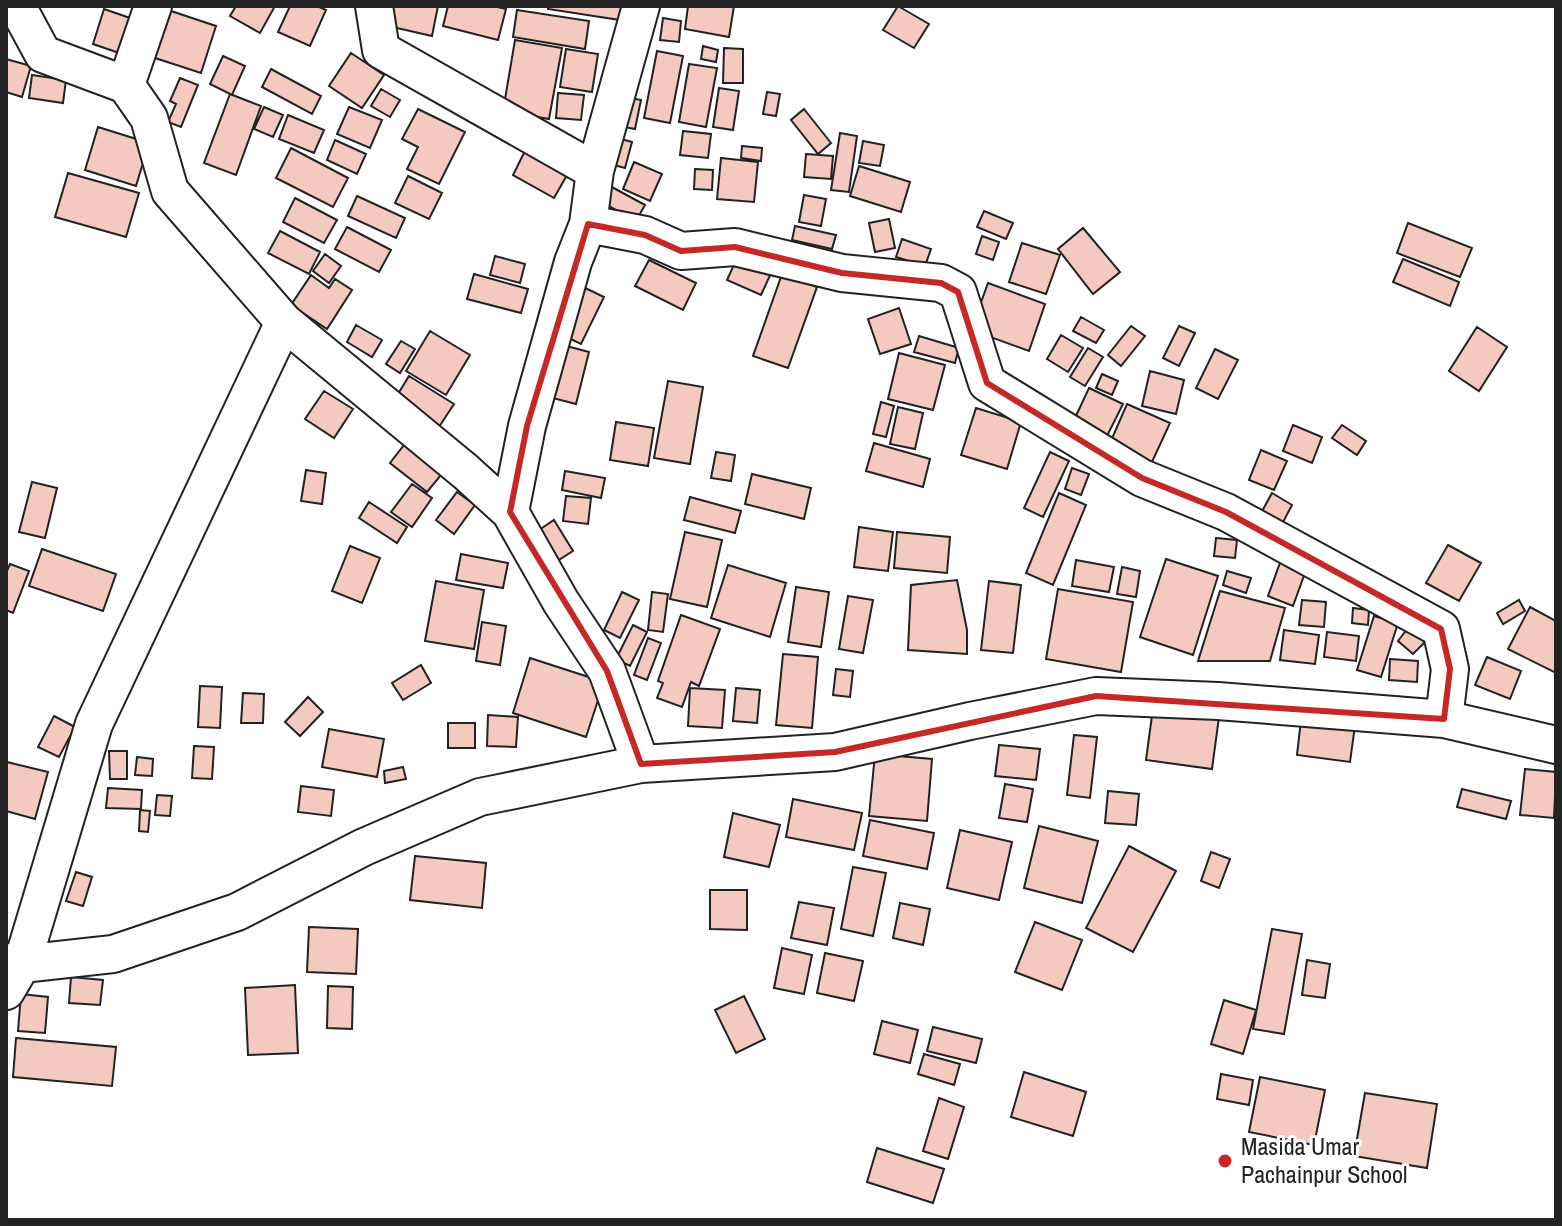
<svg xmlns="http://www.w3.org/2000/svg" width="1562" height="1226" viewBox="0 0 1562 1226" font-family="'Archivo Narrow',sans-serif">
<style>
.building{fill:#f3c9c0;stroke:#222;stroke-width:2}
.lines{fill:none;stroke-linecap:round;stroke-linejoin:round}
.minor-casing{stroke:#222;stroke-width:40}
.minor{stroke:#fff;stroke-width:36}
.marked{fill:none;stroke:#c62828;stroke-width:6;stroke-linejoin:round}
.poi-dot{fill:#c62828;stroke:#fff;stroke-width:3}
.labels{text-anchor:middle;stroke-width:6;stroke-linejoin:round;paint-order:stroke}
.poi-label{font-size:24px;fill:#222;stroke:#fff;text-anchor:start}
</style>
<rect width="100%" height="100%" fill="#fff"/>
<!-- building -->
<path class="building" d="M236 6H275L260 33 230 16Z
M290 6H317L326 10 310 46 278 32Z
M392 6H438L432 36 388 26Z
M448 6H493L506 9 498 40 443 26Z
M548 6H622L620 20 548 9Z
M688 6H734L729 37 685 29Z
M898 6 929 24 914 48 883 30Z
M104 9 133 19 122 54 93 44Z
M168 10 216 26 201 73 152 57Z
M517 10 589 21 585 49 513 37Z
M663 18 681 21 679 42 660 40Z
M515 40 562 48 549 119 503 111Z
M703 46 718 50 716 62 701 59Z
M724 48 743 49V83H723Z
M566 49 598 54 592 92 560 87Z
M657 51 683 56 670 123 644 118Z
M351 53 384 75 362 108 329 86Z
M223 56 245 66 232 95 210 84Z
M6 59 31 66 22 97 6 92Z
M689 64 717 68 706 127 679 122Z
M271 69 321 96 312 114 262 87Z
M32 75 66 80 63 103 29 98Z
M180 78 198 85 181 127 168 122 176 104 170 101Z
M719 88 739 91 733 130 713 127Z
M381 89 400 100 390 117 371 106Z
M767 92 780 94 776 116 763 114Z
M558 93 584 95 581 120 556 118Z
M230 94 261 106 236 175 204 163Z
M630 98 641 100 635 129 624 127Z
M264 107 283 115 273 137 254 129Z
M349 107 382 120 370 148 337 134Z
M418 109 465 132 439 184 407 169 418 147 402 139Z
M804 109 831 143 818 154 791 120Z
M288 115 324 130 314 153 279 139Z
M98 127 149 143 136 186 85 170Z
M683 131 711 134 708 158 680 155Z
M840 133 857 136 849 192 831 190Z
M617 138 632 142 625 168 610 164Z
M335 140 366 154 357 174 327 160Z
M863 141 884 145 880 166 859 163Z
M742 146 762 148 761 161 741 158Z
M291 148 348 178 333 207 276 178Z
M525 151 567 175 554 198 513 175Z
M806 154 833 156 831 179 804 177Z
M721 158 758 162 754 202 717 199Z
M634 162 662 174 650 201 623 189Z
M859 166 910 182 901 212 850 196Z
M695 169 713 170 712 190 694 189Z
M68 173 139 193 126 237 55 217Z
M408 176 442 193 429 219 395 203Z
M610 186 645 205 636 221 602 202Z
M804 195 826 199 821 226 799 222Z
M357 196 405 218 396 238 348 216Z
M295 198 337 220 324 243 283 222Z
M984 211 1013 223 1006 239 977 227Z
M889 219 895 248 875 252 869 223Z
M1408 223 1472 248 1460 277 1397 253Z
M795 226 836 235 832 249 792 240Z
M347 227 391 250 379 272 335 249Z
M1083 228 1120 272 1093 294 1058 249Z
M280 231 320 252 309 274 268 253Z
M982 236 999 242 993 260 976 254Z
M902 239 931 249 925 266 896 257Z
M1022 243 1060 255 1046 294 1009 282Z
M325 254 341 266 329 283 313 271Z
M495 256 525 264 520 283 490 275Z
M738 256 772 271 761 295 727 280Z
M1403 259 1459 282 1450 306 1393 282Z
M649 260 696 283 683 310 635 286Z
M474 274 528 289 521 313 467 299Z
M782 274 817 287 788 368 753 356Z
M311 275 329 288 335 279 352 290 327 329 291 305Z
M988 283 1045 304 1029 351 971 330Z
M581 286 604 297 581 344 558 333Z
M899 308 911 344 880 354 868 319Z
M1081 317 1104 330 1096 343 1073 331Z
M356 325 382 340 372 357 347 342Z
M1131 326 1145 336 1121 366 1108 355Z
M1179 326 1195 333 1179 366 1163 358Z
M1477 327 1507 347 1479 391 1449 371Z
M430 331 470 355 446 395 406 371Z
M1061 335 1083 348 1068 372 1047 359Z
M919 336 959 348 955 363 914 352Z
M401 341 415 349 400 373 386 364Z
M559 344 589 352 576 404 545 396Z
M1088 348 1103 357 1085 386 1070 377Z
M1215 349 1238 360 1218 399 1196 388Z
M899 353 945 365 933 410 888 399Z
M1150 371 1184 380 1176 414 1142 406Z
M1102 374 1118 381 1112 395 1096 388Z
M409 376 454 404 439 427 395 399Z
M668 381 703 387 690 464 654 458Z
M1089 388 1123 404 1107 436 1074 420Z
M324 391 353 409 334 438 305 419Z
M881 402 894 406 886 437 873 434Z
M1127 404 1170 423 1152 462 1110 443Z
M898 407 923 413 915 449 890 444Z
M976 408 1021 422 1007 469 961 455Z
M616 422 654 428 648 466 610 460Z
M1293 425 1322 437 1312 463 1283 451Z
M1342 425 1366 441 1357 455 1332 438Z
M874 443 930 459 923 487 866 471Z
M404 445 441 475 427 492 390 463Z
M1261 450 1287 461 1274 490 1249 480Z
M716 452 735 455 731 481 711 478Z
M1050 452 1069 461 1043 517 1024 508Z
M1072 468 1089 474 1081 495 1065 489Z
M306 470 326 473 322 504 301 501Z
M565 471 605 478 601 498 562 490Z
M752 474 811 488 804 519 745 504Z
M32 482 57 488 45 538 19 532Z
M412 484 432 498 412 527 391 512Z
M457 492 475 505 454 534 436 520Z
M1059 493 1086 505 1053 585 1026 573Z
M1272 493 1292 505 1281 526 1260 515Z
M566 496 591 498 588 524 563 521Z
M690 497 741 511 735 533 684 520Z
M369 502 407 527 397 543 359 518Z
M554 520 573 551 557 561 539 530Z
M859 527 893 532 888 571 854 567Z
M685 532 722 540 707 607 670 599Z
M897 532 950 537 947 573 894 568Z
M1216 538 1237 540 1235 558 1214 556Z
M1448 545 1481 563 1459 601 1426 583Z
M350 546 380 558 362 603 332 591Z
M42 549 116 574 103 611 29 586Z
M461 554 508 563 503 588 456 580Z
M1166 559 1218 576 1193 655 1140 637Z
M1076 560 1114 567 1109 592 1072 586Z
M1281 560 1306 570 1293 606 1268 596Z
M10 564 29 571 13 613 6 610V573Z
M728 565 786 583 770 637 711 618Z
M1122 567 1140 571 1136 597 1117 594Z
M1227 571 1251 578 1246 593 1223 585Z
M957 580 967 630V654L908 650 911 585Z
M436 581 484 590 474 649 425 641Z
M989 581 1021 585 1013 653 981 650Z
M796 587 829 592 821 647 788 642Z
M1058 589 1133 602 1121 672 1046 659Z
M1220 591 1285 608 1270 661H1198Z
M622 592 639 600 620 638 604 630Z
M652 592 668 594 663 632 648 630Z
M848 596 873 600 863 653 839 649Z
M1302 600 1326 602 1324 627 1299 625Z
M1519 600 1525 611 1503 624 1497 613Z
M1530 607 1556 621V673L1508 649Z
M1353 608 1369 610 1368 625 1352 623Z
M681 615 720 629 699 686 691 682 682 707 657 698 663 683 658 681Z
M1374 616 1398 623 1381 677 1357 670Z
M482 622 506 626 500 665 476 661Z
M633 625 647 632 630 666 616 659Z
M1408 628 1425 642 1413 654 1398 641Z
M1284 630 1319 635 1315 664 1280 660Z
M1327 632 1359 636 1356 661 1324 657Z
M648 638 661 643 647 680 634 675Z
M783 654 818 657 812 728 776 725Z
M1487 657 1521 671 1510 699 1475 685Z
M530 658 604 682 586 737 513 713Z
M1390 659 1418 661 1417 682 1389 680Z
M421 665 431 683 403 700 392 683Z
M836 669 853 671 850 697 833 695Z
M200 686 222 687 220 728 198 727Z
M690 688 725 690 722 728 688 726Z
M736 688 760 690 757 723 733 721Z
M243 693 264 694 263 723H241Z
M308 697 323 712 300 736 285 722Z
M1153 708 1219 717 1212 769 1146 760Z
M488 715 518 717 516 747 487 746Z
M54 716 75 727 59 757 38 747Z
M1301 720 1355 726 1350 762 1297 755Z
M448 723H475V748H448Z
M329 729 384 739 377 777 322 767Z
M1074 735 1097 737 1090 798 1067 795Z
M999 745 1040 749 1036 780 995 776Z
M194 746 214 747 212 779 192 778Z
M109 751H127V779H110Z
M875 754 932 759 927 821 869 816Z
M137 757 153 759 152 776 135 775Z
M7 762 48 772 35 819 6 811Z
M403 767 406 779 385 783 384 771Z
M1525 769 1556 772 1554 818 1520 815Z
M1005 784 1033 789 1027 822 999 818Z
M301 786 334 790 331 816 298 812Z
M108 788 142 790 141 809 106 808Z
M1462 789 1511 801 1506 819 1457 807Z
M1108 791 1139 794 1136 825 1105 823Z
M157 795 172 796 170 816 155 815Z
M793 799 862 813 854 850 786 837Z
M140 810 150 811 148 832 139 831Z
M733 813 780 825 769 867 724 857Z
M870 820 934 833 927 869 863 856Z
M1039 826 1098 841 1082 903 1024 888Z
M960 830 1012 842 999 900 947 888Z
M1129 846 1176 871 1133 952 1086 928Z
M1211 852 1230 859 1219 888 1201 881Z
M415 856 486 863 482 908 410 900Z
M853 867 886 873 873 936 841 929Z
M76 872 92 877 83 906 66 901Z
M710 890H747V930L710 929Z
M799 902 834 908 827 945 791 938Z
M900 903 930 909 923 945 893 938Z
M1035 922 1082 940 1062 990 1015 972Z
M309 927 358 929 356 974 307 972Z
M1272 929 1302 934 1284 1034 1253 1029Z
M782 948 812 955 804 994 774 988Z
M825 953 863 961 854 1001 817 993Z
M1307 960 1330 964 1325 998 1302 995Z
M71 977 103 980 100 1005 69 1003Z
M295 985 298 1053 248 1055 245 988Z
M328 986 353 987 352 1029 327 1028Z
M21 994 48 997 45 1033 18 1031Z
M744 996 765 1039 736 1053 715 1010Z
M1224 1000 1256 1010 1243 1054 1211 1044Z
M882 1021 918 1030 910 1063 874 1054Z
M933 1027 982 1039 976 1063 927 1051Z
M16 1038 116 1047 112 1086 13 1077Z
M924 1054 960 1064 954 1085 918 1074Z
M1024 1072 1086 1092 1073 1136 1011 1117Z
M1221 1074 1253 1080 1249 1105 1217 1099Z
M1260 1077 1325 1090 1314 1145 1249 1132Z
M1365 1093 1437 1104 1427 1168 1354 1156Z
M939 1098 964 1107 948 1159 923 1151Z
M877 1148 944 1169 933 1203 867 1182Z"/>
<g class="lines">
<defs>
<path id="minor" d="M17 6 43 54 126 85
M153 6 126 85 149 118 170 191 284 322 466 472 510 512 561 602 607 671 641 764
M374 6 381 50 595 171
M588 224 645 235 681 251 735 247 842 273 941 283 958 292 987 383 1142 478 1226 512 1441 629 1450 669 1444 719
M510 512 527 426 573 262 588 224 595 171 641 6
M6 962 22 964 113 954 237 912 364 847 480 797 641 764 835 752 970 721 1096 696 1218 701 1444 719 1556 745
M6 991 22 964 94 724 284 322"/>
</defs>
<!-- minor casing -->
<use href="#minor" class="minor-casing"/>
<!-- minor -->
<use href="#minor" class="minor"/>
</g>
<!-- marked area -->
<path class="marked" d="M588 224 645 235 681 251 735 247 842 273 941 283 958 292 987 383 1142 478 1226 512 1441 629 1450 669 1444 719 1096 696 835 752 641 764 607 671 510 512 527 426Z"/>
<!-- markers -->
<circle class="poi-dot" cx="1225" cy="1161" r="8"/>
<g class="labels">
<!-- poi labels -->
<g class="poi-label">
<text x="1241" y="1155">Masida Umar<tspan x="1241" dy="28">Pachainpur School</tspan></text>
</g>
</g>
<!-- border -->
<rect width="1562" height="1226" fill="none" stroke="#222222" stroke-width="16"/>
</svg>
